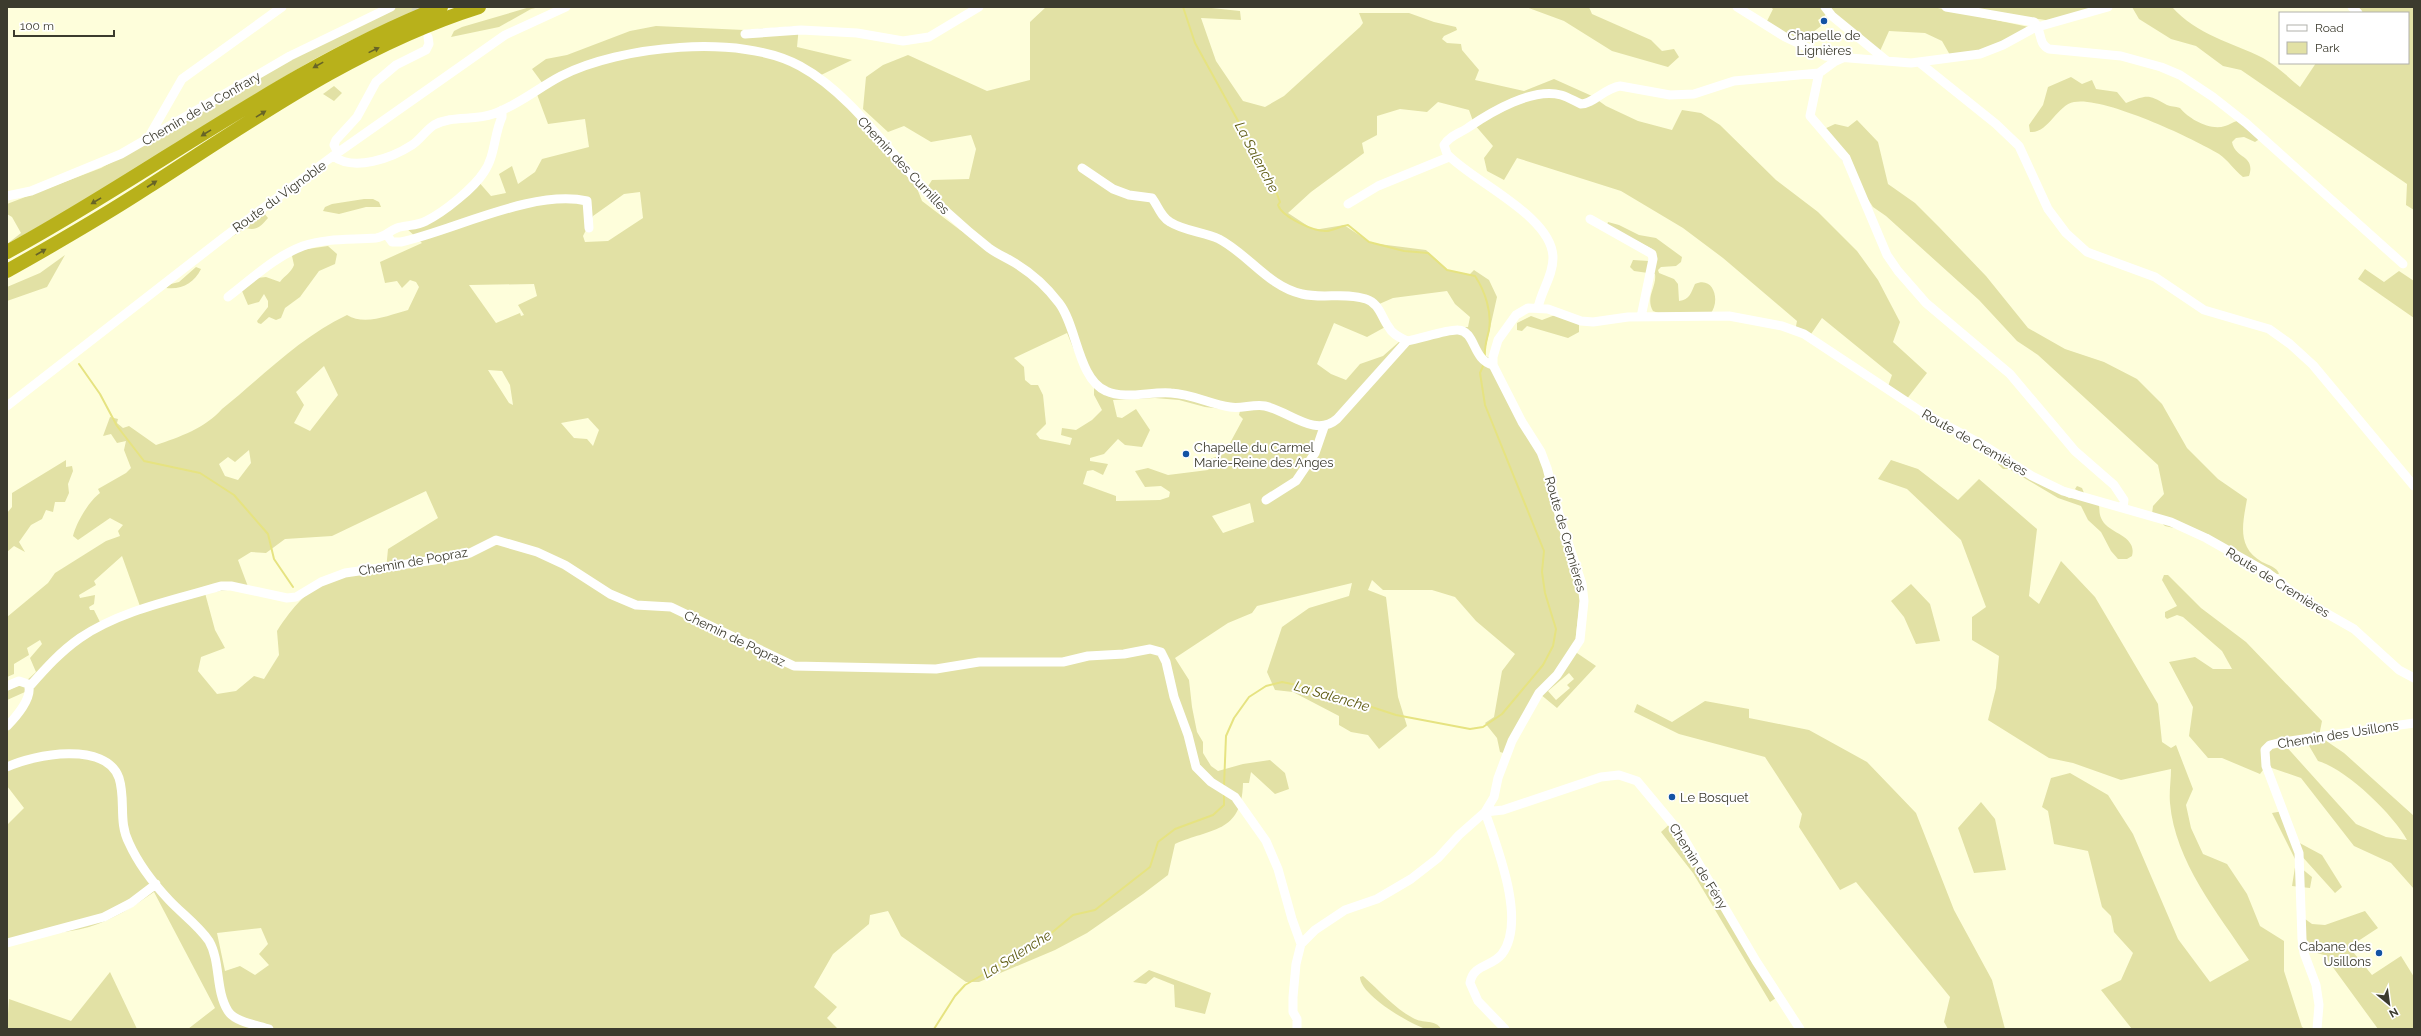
<svg xmlns="http://www.w3.org/2000/svg" width="2421" height="1036" viewBox="0 0 2421 1036" font-family="Raleway,sans-serif">
<style>
.green{fill:#e2e1a5;fill-rule:evenodd}
.lines{fill:none;stroke-linecap:round;stroke-linejoin:round}
.stream{stroke:#e6e381;stroke-width:2}
.minor-tunnel{stroke:#d7d7b8;stroke-width:9;stroke-dasharray:9 4.5;stroke-linecap:butt}
.minor{stroke:#fff;stroke-width:9}
.highway{stroke:#b8b11b;stroke-width:14}
.oneway{fill:#676427}
.poi-dot{fill:#1353a4;stroke:#fff;stroke-width:1.5}
.labels{text-anchor:middle;stroke-width:4;stroke-linejoin:round;paint-order:stroke}
.poi-label{font-size:13px;fill:#3c3b2e;stroke:#fff;text-anchor:start}
.street-label{font-size:13px;fill:#3c3b2e;stroke:#fff}
.water-label{font-size:14px;font-style:italic;fill:#5c590f;stroke:#fff}
</style>
<rect width="100%" height="100%" fill="#fefedb"/>
<!-- green -->
<path class="green" d="M394 7H425C387 23 349 40 313 60 210 119 112 188 7 244L21 233 12 217 7 214V204L101 168 161 135 274 68Z
M530 7H540L531 9 499 27 451 37 454 31 462 27Z
M1046 7H1202L1240 11 1241 20 1201 18 1216 61 1243 101 1265 107 1284 96 1360 27 1363 23 1359 13H1409L1434 22 1456 27 1457 30 1444 36 1442 39 1447 43 1461 44 1462 50 1479 70 1475 80 1524 91 1554 79 1592 96 1606 106 1638 121 1672 130 1682 110 1701 113 1720 125 1776 180 1818 212 1857 251 1878 280 1900 322 1893 342 1927 373 1906 400 1887 389 1892 375 1822 318 1809 337 1795 331 1797 321 1723 258 1683 228 1621 191 1517 158 1504 180 1487 171 1484 158 1493 146 1474 124 1469 110 1438 102 1427 112 1400 109 1377 116V135L1362 143 1364 153 1311 192 1288 213 1314 230 1344 225 1371 243 1426 250 1448 270 1469 275 1474 270 1489 280 1497 297 1484 355 1495 361 1541 452 1582 584 1574 651 1596 666 1557 708 1540 694 1507 754 1500 752 1497 738 1485 723 1494 717 1502 671 1515 654 1476 621 1455 597 1432 590H1383L1372 580 1368 590 1386 597 1398 697 1407 726 1379 749 1368 735 1351 732 1339 725V716L1293 692 1275 690 1267 672 1282 627 1309 608 1349 596 1352 583 1257 606 1252 613 1228 623 1175 658 1189 680 1192 707 1197 732 1203 742V753L1211 766 1218 771 1243 764 1270 760 1285 773 1289 789 1275 794 1251 772 1249 783H1243C1242 834 1210 828 1175 844L1168 875 1143 894 1087 933 1055 950 979 982H966L901 936 888 911 870 915 869 924 833 954 814 987 837 1007 827 1018 838 1029H188L215 1008 154 892C134 906 113 920 89 927 62 935 36 932 7 942V825L24 808 7 786V724L25 698V692L7 700V691L25 682 36 672 30 658 42 644 40 640 27 648 29 655 14 664V674L7 677V617L48 583 55 573 106 541 120 536 118 531 123 525 110 518 78 540 73 536C76 523 89 501 100 493L98 489 126 473 131 468 124 450 126 441 117 443 111 434 103 436 110 417 118 419 117 423 123 428 129 426 156 445C180 437 205 428 222 409 262 377 300 337 347 315 365 326 389 315 408 310L419 287 416 282 410 280 402 288 397 281 385 283 380 262 422 243 403 225 426 220 477 180 491 196 506 193 499 174 512 166 518 184 535 172 542 159 589 147 585 119 548 124 535 89 543 84 532 69 546 59 567 55 630 31 656 26 744 30 799 26 797 47 852 60 819 76 907 163 922 201 960 230 988 247 925 191 932 180 969 179 976 149 971 135 931 142 904 126 888 132 863 109 866 77 883 65 908 55 987 91 1030 80V22ZM640 192 643 218 608 241 585 242 583 236 593 216 624 194ZM534 284 537 296 518 305 524 315 521 316 520 313 496 323 469 285ZM1447 291 1455 304 1470 317 1468 327H1454L1400 341 1383 356 1360 364 1346 380 1331 374 1317 364 1334 323 1367 337 1387 326 1377 305 1393 298ZM1067 333 1081 367 1094 387V395L1102 410 1092 420 1076 430 1062 428 1061 435 1072 438 1070 445 1040 439 1036 434 1046 424 1043 395 1038 385H1031L1025 380 1024 367 1014 358ZM324 366 338 395 310 431 294 423 304 405 296 392ZM488 370 502 371 510 385 513 405 509 403ZM1155 398 1179 400 1205 407 1240 411 1239 415 1243 419 1224 454 1210 459 1211 466 1208 470 1168 475 1148 468 1135 471 1145 487 1161 486 1170 492 1169 497 1160 500 1116 501V496L1083 484 1087 471 1093 470 1103 475 1108 464 1090 461V458L1104 454 1118 439 1125 445 1142 447 1150 430 1136 409 1122 418 1117 417 1113 400ZM588 418 599 430 593 446 587 439 574 438 561 423ZM249 450 251 463 238 480 225 476 219 464 228 457 235 462ZM426 491 438 518 388 549 386 570C329 579 311 579 277 631L279 655 264 679 254 676 236 691 217 694 198 671 201 657 225 648 215 630 205 593 235 589 250 592 238 560 251 552 266 553 285 539 332 536ZM1250 503 1254 522 1223 533 1212 516ZM122 556 141 609 101 624 94 610H90L89 607 94 604 95 595 80 598 79 595 96 585 94 581ZM1569 673 1574 679 1567 685 1570 688 1556 700 1548 691ZM261 928 268 944 259 954 269 965 255 975 240 966 225 971 217 933Z
M1526 7H1589L1592 14 1651 40 1662 51 1674 49 1679 57 1668 67 1612 51 1564 21Z
M1770 7H1823L1827 14 1818 20 1821 26 1804 39 1801 35 1795 40 1766 23 1773 9Z
M1827 7H1933L2029 27 1987 50 1950 55 1942 41 1925 33 1889 31 1880 51Z
M1960 7H2100L2052 21Z
M2132 7H2172C2197 35 2231 42 2263 58 2276 65 2288 77 2300 87L2316 63H2408V13H2358L2353 7H2414V210L2406 205 2407 184 2241 70 2223 66 2196 46 2171 39 2139 19Z
M2071 77 2082 84 2092 80 2096 89 2117 92 2126 103C2148 95 2147 94 2167 105 2171 107 2175 106 2180 108 2189 119 2210 131 2225 126 2229 125 2233 122 2237 121L2257 131 2258 140 2255 142 2244 137 2236 138 2232 142C2235 159 2256 155 2249 176L2243 177C2234 170 2228 160 2219 154 2193 138 2103 96 2074 102 2057 105 2048 134 2030 132L2029 125 2043 105 2048 87Z
M334 86 342 93 334 101 323 94Z
M1857 120 1878 142 1888 184 1915 203 1939 227 1986 276 2028 328 2065 349 2104 362 2137 379 2162 404 2187 448 2218 479 2247 499C2243 523 2236 547 2262 562 2268 565 2277 567 2279 574H2277L2192 532 2165 526 2152 514 2153 506 2164 494 2158 465 2038 355 2017 341 1979 300 1886 216 1873 207 1822 130 1835 124 1848 127Z
M364 199H373L379 202 381 207H366L339 214 323 211 325 207 332 204Z
M263 212 268 218C261 226 257 231 246 228L230 238Z
M1608 222 1619 225 1639 235 1656 238 1682 257 1681 262 1676 266 1661 267 1658 270 1659 273 1674 279 1678 284 1679 301C1690 300 1691 292 1695 284 1714 275 1721 302 1710 314H1661L1653 311C1645 297 1657 287 1655 274L1634 271 1630 267 1633 260 1649 261 1652 249 1607 225Z
M328 246 337 254 335 264 319 271 300 297 285 308 281 318 276 320 269 317 261 324 258 323 257 321 268 307V301L264 294 259 302 248 305 242 291 257 278 266 277 280 282C285 275 291 273 294 265L292 256 294 251Z
M65 255 47 287 7 301V287L40 273Z
M196 267 201 269C194 283 182 290 166 288L171 284 179 282Z
M2365 269 2384 282 2399 271 2414 281V318L2358 279Z
M1555 315 1579 324V332L1568 338 1527 326 1522 331 1517 330V323L1531 316 1542 320Z
M66 460V467L72 466 73 471 68 484 69 493 65 502H55L53 512 46 510 42 519 31 525 19 542 25 552 14 546 7 552V513L12 507V493Z
M1891 460 1918 469 1958 500 1979 479 2037 529 2029 596 2039 604 2061 561 2095 597 2158 704 2162 742 2171 748 2176 745 2193 789 2186 805 2191 828 2203 854 2227 864 2247 894 2260 926 2284 941V971L2302 1027 2305 1029H2132L2101 990 2121 980 2133 953 2114 932 2111 916 2102 907 2088 851 2054 844 2048 811 2042 807 2051 778 2070 773 2108 795 2133 834 2178 939 2210 982 2249 960C2218 913 2175 862 2170 803 2169 792 2171 780 2171 769L2121 780 2073 763 2049 758 1988 720 1996 688 1999 656 1972 640V617L1986 607 1961 540 1907 489 1878 479Z
M2001 461 2069 498H2073L2078 491 2075 489 2077 486 2082 488 2084 493 2098 503C2101 509 2097 513 2104 523 2113 534 2137 537 2132 556L2127 559H2118L2111 551 2101 532 2088 520 2081 506 2058 498 2009 469H2003L1998 464Z
M2164 575H2168L2201 608 2246 642 2322 721 2319 736 2344 753 2414 816V889L2391 863 2354 846 2301 778 2266 766 2260 774 2222 758H2208L2189 736 2193 707 2169 662 2195 657 2213 669H2232L2222 651 2183 617 2177 615 2167 619 2165 617V612L2177 606 2162 580ZM2305 739 2318 761C2346 769 2393 814 2407 840L2386 837 2356 824 2283 743Z
M1911 584 1930 604 1940 641 1916 644 1904 617 1891 601Z
M1705 701 1749 709V718L1809 730 1867 762 1916 813 1954 910 1992 980 2005 1029H1948L1944 1022 1950 997 1856 882 1840 890 1799 827 1802 814 1765 757 1679 734 1634 712 1637 704 1672 722Z
M1981 802 1995 819 2006 870 1974 873 1958 828Z
M2283 811 2294 840 2322 855 2342 887 2335 893 2299 853 2301 868 2312 877 2310 888 2292 886 2296 861 2272 813Z
M1672 822 1779 996 1770 1002 1693 873 1661 832Z
M2365 911 2378 928 2349 947 2372 975 2401 956 2414 977V1029H2378L2324 955 2303 949 2301 916 2312 924 2325 925Z
M1149 970 1211 993 1205 1014 1175 1007 1174 985 1154 977 1146 984 1133 982Z
M110 972 137 1029H7L9 999 71 1021Z
M1363 976C1380 991 1393 1007 1413 1018 1423 1024 1436 1019 1441 1029 1436 1029 1430 1030 1426 1029 1410 1024 1360 995 1360 977Z"/>
<g class="lines">
<!-- stream -->
<path class="stream" d="M1183 7 1195 43 1274 186 1280 202 1278 205C1282 217 1314 232 1327 231 1334 230 1341 226 1348 225L1369 242 1404 251 1428 253 1447 270 1475 276C1485 291 1492 312 1489 330 1487 339 1484 347 1485 356
M79 364 100 394 117 426 144 461 200 473 234 495 268 534 274 559 293 587
M1224 786 1226 736 1234 718 1249 697 1266 686 1282 682 1317 689 1396 715 1470 729 1483 727 1502 714 1543 665 1553 646 1556 629 1545 593 1542 572 1544 551 1485 405 1480 373 1483 366
M934 1029 955 996 965 985 1043 940 1073 915 1095 910 1150 867 1158 842 1175 829 1213 815 1224 805V793"/>
<!-- minor-tunnel -->
<path class="minor-tunnel" d="M416 7 421 21"/>
<!-- minor -->
<path class="minor" d="M1737 7 1785 37 1825 56 1911 63 1980 54 2003 45 2034 28 2108 7
M1825 7 1832 16 1887 61
M1946 7 2034 22C2043 31 2037 43 2049 49L2121 56 2161 67 2180 75 2213 97 2246 123 2403 264
M2352 7 2358 13
M745 34 801 30 857 33 903 41 929 37 979 7
M1920 63 1996 124 2019 146 2048 209 2066 233 2087 252 2155 277 2204 310 2269 329 2290 344 2313 365 2414 486
M1819 73 1810 116 1846 158 1887 255 1898 271 1926 303 2010 374 2075 451 2114 485 2124 500 2123 508
M147 140 182 79 282 7
M338 153 334 145 336 140 357 117 376 82 396 65 426 50 429 44 428 37
M333 156C354 172 392 158 412 145 420 140 426 130 434 125 452 115 474 121 493 114 517 106 538 88 561 76 619 46 741 33 800 66 859 98 899 169 948 213 961 225 975 237 989 248 997 254 1007 258 1015 263 1033 274 1047 287 1059 303 1077 326 1078 379 1106 391 1125 400 1151 391 1171 393 1192 394 1210 404 1230 407 1241 409 1253 404 1265 406 1289 411 1315 438 1337 419L1407 341C1420 339 1448 329 1458 330 1476 331 1472 360 1493 365
M1082 168 1113 189 1129 195 1152 198C1158 206 1161 217 1170 222 1184 231 1204 232 1219 239 1248 254 1269 287 1302 294 1323 299 1345 292 1366 299 1379 303 1381 316 1388 326 1392 334 1399 337 1407 341
M7 196 31 191 121 154 290 56 391 7
M1348 204 1378 186 1449 157
M1590 219 1652 254 1653 259 1641 317
M387 235 392 242H401C455 230 533 189 587 201L589 228
M228 297C253 278 274 257 303 246 326 238 351 240 376 238 385 237 389 231 397 228 406 225 417 226 426 221 444 212 474 188 484 172 495 157 494 134 502 117V110
M1538 308C1541 291 1553 276 1553 258 1553 216 1473 182 1447 154L1444 145C1450 135 1461 133 1469 127 1491 112 1533 87 1561 95 1568 97 1574 101 1581 104 1593 104 1605 88 1620 86L1670 95 1694 94 1734 81 1819 73 1834 62 1843 58
M7 406 223 238 333 156 505 35 566 7
M1266 500 1296 481 1315 453 1324 427
M7 686 19 681 28 684C34 697 15 718 7 726
M29 687C45 669 60 652 80 638 121 610 174 600 221 586H231L287 598 296 597 321 582 345 573 448 558 470 553 496 540 537 552 565 565 610 594 636 605 671 607 794 666 936 669 979 662H1063L1088 656 1124 654 1150 649 1161 652 1166 662 1174 697 1188 735 1196 767 1211 782 1235 797 1266 841 1278 869 1292 919 1301 944
M7 767C34 754 106 741 119 778 126 800 118 822 129 843 138 863 154 884 169 900 182 914 198 925 209 941 221 962 215 990 228 1011 235 1022 257 1025 269 1029
M1485 812 1503 810 1601 777 1619 775 1637 781 1682 835 1756 961 1800 1029
M1485 812C1497 847 1527 921 1502 954 1492 967 1473 964 1470 983L1478 1001 1505 1029
M7 943 104 917 131 903 156 884
M1297 1029V1019L1293 1012V997L1296 964 1301 944 1315 930 1345 910 1377 899 1411 879 1438 858 1459 835 1485 812 1494 797 1498 778 1512 741 1539 693 1557 675 1580 640 1584 601 1582 584 1560 518 1547 468 1541 452 1522 422 1493 365V357L1498 340 1516 315 1528 308 1548 309 1581 321 1593 322 1628 317 1729 316 1782 326 1804 334 1925 414 1985 446 2032 476 2063 491 2171 522 2206 538 2268 573 2303 600 2354 629 2399 670 2414 678
M2317 1029 2319 1005 2316 985 2304 953 2302 939 2299 853 2266 766 2265 750 2270 745 2282 742 2414 723"/>
<!-- highway -->
<path class="highway" d="M7 252C153 173 286 68 441 7
M7 271C55 244 102 217 148 187 254 119 358 45 479 7"/>
</g>
<!-- one-way arrows -->
<defs><path id="oneway-solid" d="M-6-.8H1V-3.2L6.5 0L1 3.2V.8H-6Z"/></defs>
<g class="oneway">
<use href="#oneway-solid" transform="translate(374 50) rotate(-26)"/>
<use href="#oneway-solid" transform="translate(318 65) rotate(151)"/>
<use href="#oneway-solid" transform="translate(261 114) rotate(-32)"/>
<use href="#oneway-solid" transform="translate(206 133) rotate(148)"/>
<use href="#oneway-solid" transform="translate(152 184) rotate(-33)"/>
<use href="#oneway-solid" transform="translate(96 201) rotate(149)"/>
<use href="#oneway-solid" transform="translate(41 252) rotate(-30)"/>
</g>
<!-- markers -->
<g class="poi-dot">
<circle cx="1824" cy="21" r="4"/>
<circle cx="1186" cy="454" r="4"/>
<circle cx="1672" cy="797" r="4"/>
<circle cx="2379" cy="953" r="4"/>
</g>
<g class="labels">
<!-- poi labels -->
<g class="poi-label">
<text x="1824" y="40" text-anchor="middle">Chapelle de<tspan x="1824" dy="15">Lignières</tspan></text>
<text x="1194" y="452">Chapelle du Carmel<tspan x="1194" dy="15">Marie-Reine des Anges</tspan></text>
<text x="1680" y="802">Le Bosquet</text>
<text x="2371" y="951" text-anchor="end">Cabane des<tspan x="2371" dy="15">Usillons</tspan></text>
</g>
<!-- street labels -->
<g class="street-label">
<text transform="translate(201 108) rotate(-30)" y="5">Chemin de la Confrary</text>
<text transform="translate(904 165) rotate(47)" y="5">Chemin des Curnilles</text>
<text transform="translate(279 196) rotate(-36)" y="5">Route du Vignoble</text>
<text transform="translate(1975 442) rotate(30)" y="5">Route de Cremières</text>
<text transform="translate(1566 534) rotate(74)" y="5">Route de Cremières</text>
<text transform="translate(413 561) rotate(-10)" y="5">Chemin de Popraz</text>
<text transform="translate(2278 582) rotate(32)" y="5">Route de Cremières</text>
<text transform="translate(735 638) rotate(26)" y="5">Chemin de Popraz</text>
<text transform="translate(2338 734) rotate(-9)" y="5">Chemin des Usillons</text>
<text transform="translate(1699 866) rotate(58)" y="5">Chemin de Fény</text>
</g>
<!-- water labels -->
<g class="water-label">
<text transform="translate(1257 157) rotate(62)" y="5">La Salenche</text>
<text transform="translate(1332 696) rotate(16)" y="5">La Salenche</text>
<text transform="translate(1017 954) rotate(-32)" y="5">La Salenche</text>
</g>
</g>
<!-- border -->
<rect width="2421" height="1036" fill="none" stroke="#3c3b2e" stroke-width="16"/>
<!-- legend -->
<rect x="2279" y="12" width="130" height="52" fill="#ffffff" stroke="#b1b1ab"/>
<rect x="2287" y="25" width="20" height="6" fill="#ffffff" stroke="#b1b1ab"/>
<text x="2315" y="32" font-size="12" fill="#3c3b2e">Road</text>
<rect x="2287" y="42" width="20" height="12" fill="#e2e1a5" stroke="#b1b1ab"/>
<text x="2315" y="52" font-size="12" fill="#3c3b2e">Park</text>
<!-- north arrow -->
<g transform="translate(2389 1004) rotate(151)" stroke="#ffffff" stroke-width="3" paint-order="stroke">
<path d="M0-3L7 15L0 10L-7 15Z" fill="#3c3b2e"/>
<text y="-6" font-size="11" font-weight="bold" text-anchor="middle" fill="#3c3b2e">N</text>
</g>
<!-- scale -->
<path d="M14 30v6h100v-6" fill="none" stroke="#3c3b2e" stroke-width="2"/>
<text x="20" y="30" font-size="12" fill="#3c3b2e" stroke="#ffffff" stroke-width="3" paint-order="stroke">100 m</text>
</svg>
